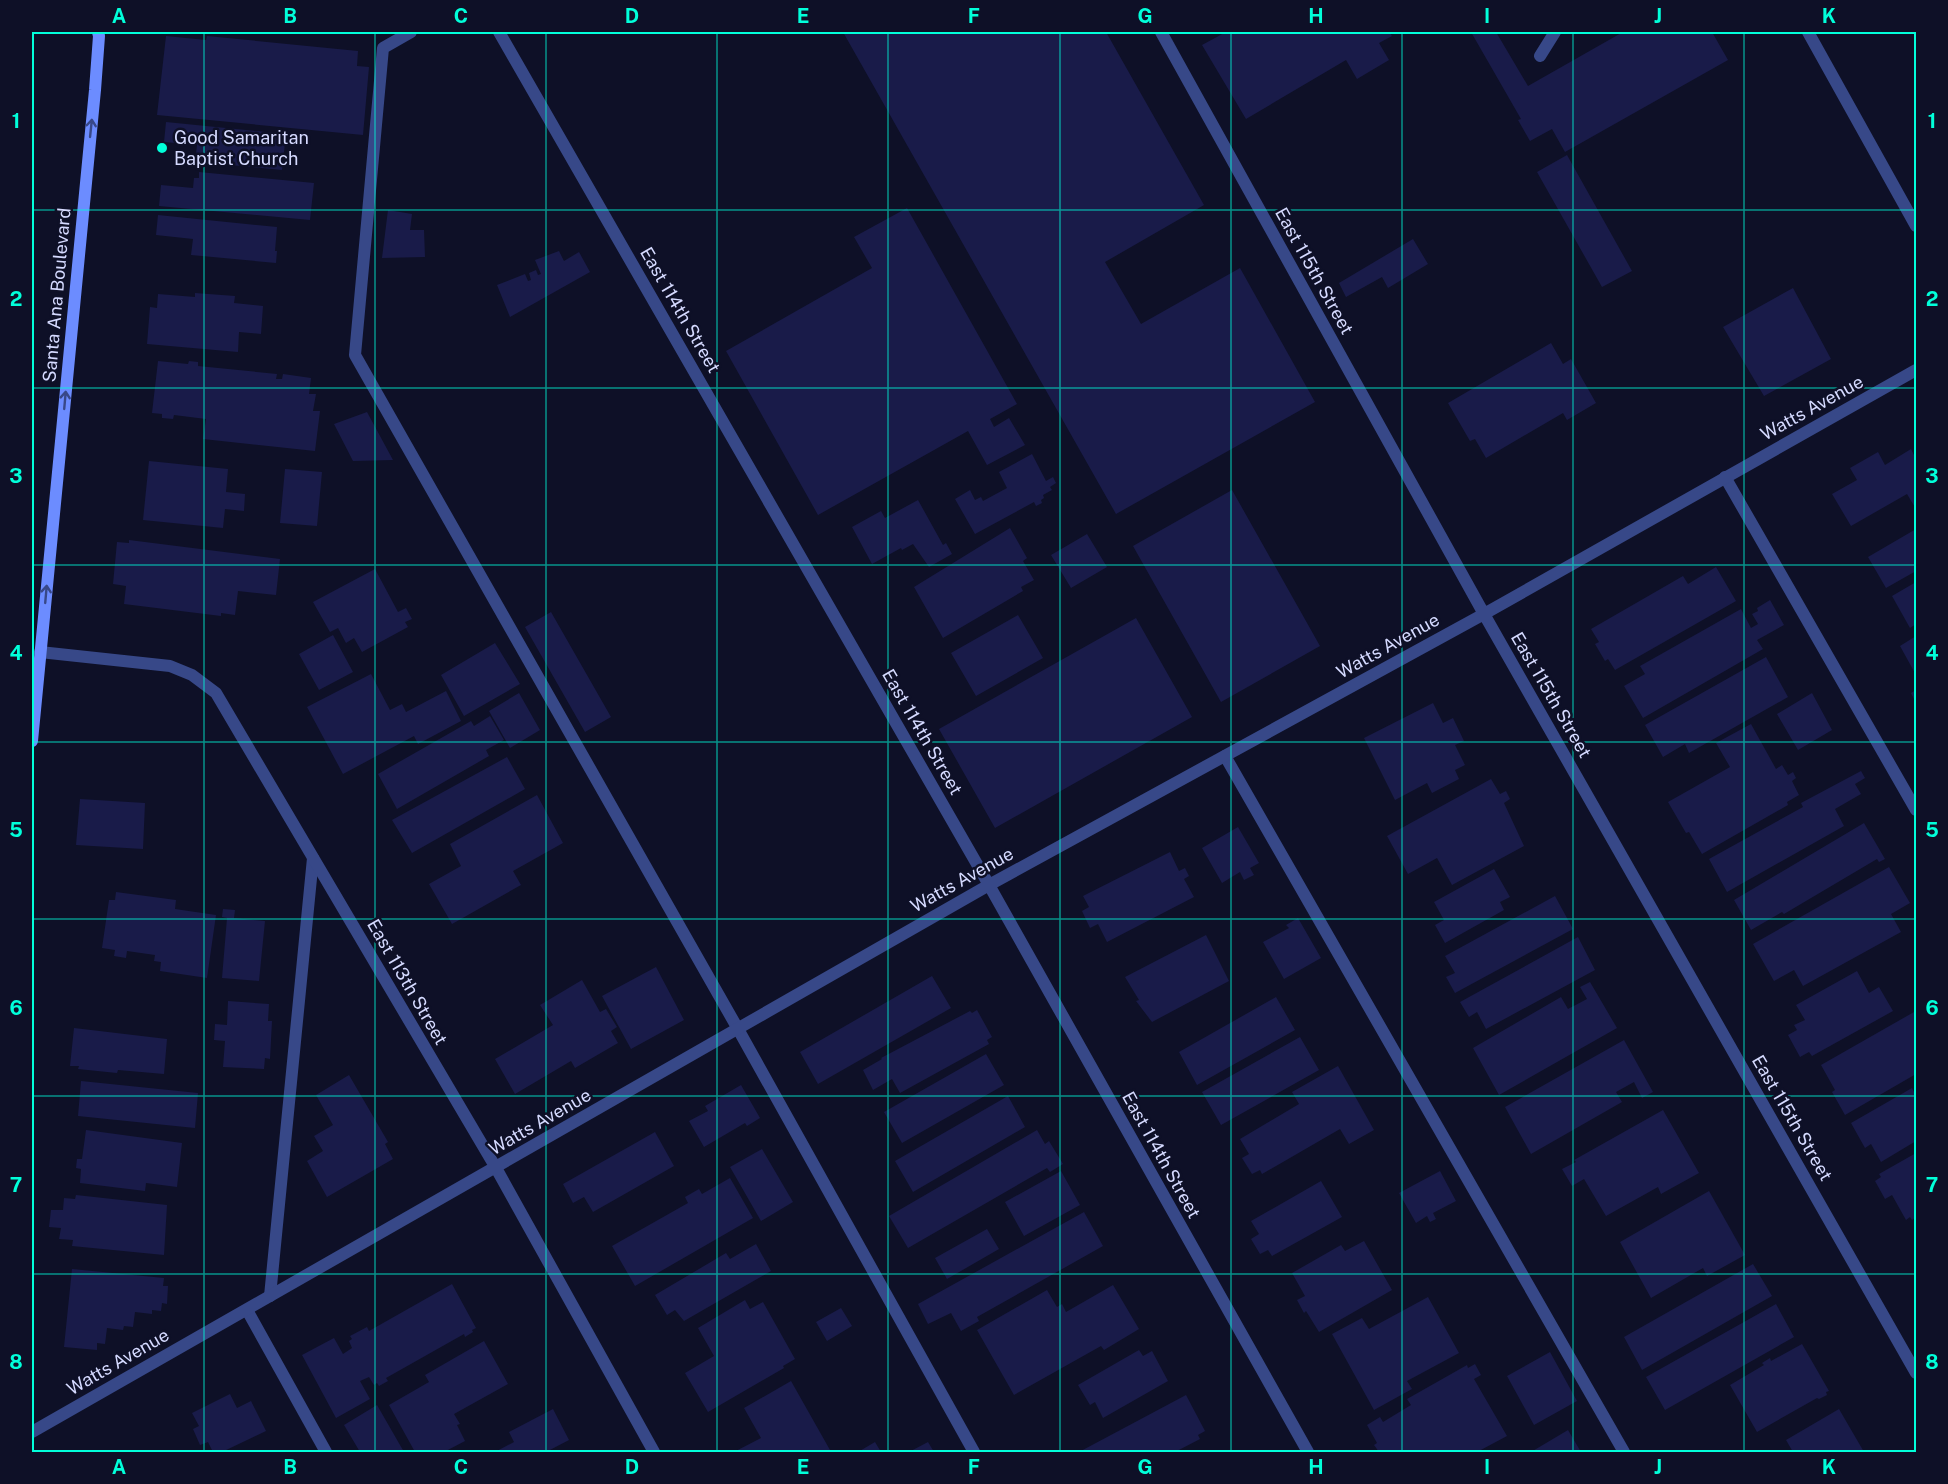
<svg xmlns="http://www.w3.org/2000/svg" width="1948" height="1484" viewBox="0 0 1948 1484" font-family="'Public Sans',sans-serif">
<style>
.building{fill:#191b49}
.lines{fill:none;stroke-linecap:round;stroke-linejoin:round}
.lane{stroke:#374888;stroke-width:12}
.street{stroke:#374888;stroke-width:12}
.secondary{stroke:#6c8cff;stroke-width:12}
.oneway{stroke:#384888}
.grid{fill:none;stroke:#01ffda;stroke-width:1.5;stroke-opacity:0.55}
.poi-dot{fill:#01ffda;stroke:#0e1027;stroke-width:2}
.labels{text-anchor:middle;stroke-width:5;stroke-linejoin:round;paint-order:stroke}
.poi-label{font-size:18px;fill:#d5daff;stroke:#0e1027;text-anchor:start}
.street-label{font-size:18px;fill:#d5daff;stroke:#0e1027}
.neatline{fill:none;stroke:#01ffda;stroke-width:2}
.grid-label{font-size:20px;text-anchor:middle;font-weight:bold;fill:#01ffda}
</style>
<rect width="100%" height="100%" fill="#0e1027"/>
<!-- building -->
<path class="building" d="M843 32H1106L1204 205 1105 262 1141 324 1240 268 1315 402 1116 514Z
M1226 32H1389L1392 36 1379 43 1389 60 1357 79 1346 60 1246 119 1202 45Z
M1471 32H1496L1528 86 1623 32H1712L1728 60 1565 152 1552 129 1530 141 1518 120 1521 119Z
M166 36 206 40 207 36 358 51 357 66 369 67 363 135 157 115Z
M166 122 286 134 282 170 200 162 201 154H196L197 145 164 142Z
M1567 155 1632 271 1602 287 1537 172Z
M199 172 314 183 310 220 159 206 161 185 193 188 194 178H199Z
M907 208 1017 404 990 419 994 427 1009 418 1025 445 987 465 968 431 818 515 726 351 872 268 854 237Z
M388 210 412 214 410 230H424L425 257 382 258Z
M158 215 277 227 275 251H277L276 263 191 255 193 239 156 235Z
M1413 239 1428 264 1388 288 1382 277 1346 297 1339 283Z
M559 251 564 261 579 252 590 272 510 317 497 285 525 274 528 281 531 280 529 273 536 270 538 275 541 274 535 260Z
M1793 288 1831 359 1764 396 1723 327Z
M195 293 235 296 234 303 263 306 261 334 239 332 238 352 147 344 150 307 157 308 158 294 195 297Z
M1551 343 1563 364 1571 359 1596 403 1567 420 1563 413 1486 458 1475 439 1470 441 1448 403Z
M158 361 188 364 189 361 198 362V366L277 374 276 379H282L283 374 311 378 309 394H316L313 411H320L315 451 203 439 206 419 174 415 173 419 162 418V414L152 413Z
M367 412 393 460 353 461 334 424Z
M1911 449 1916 459V509L1907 494 1851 526 1832 494 1857 480 1850 468 1878 452 1885 465Z
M1032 454 1046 481 1053 477 1056 483 1050 487 1052 490 1043 495 1044 498 1041 500 1042 503 1036 506 1034 502 975 534 955 499 970 490 975 500 981 497 983 501 1007 488 999 472Z
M149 461 228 469 226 492 245 494 244 511 225 509 223 528 143 520Z
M285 469 322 472 317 526 280 523Z
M1232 490 1320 646 1221 702 1133 546Z
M918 500 943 545 946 543 952 554 929 567 913 544 902 550 901 548 872 564 852 527 881 511 885 518Z
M1010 528 1027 558 1023 561 1034 580 1021 587 1023 591 943 638 914 587Z
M1916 529V571L1886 588 1868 557Z
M1087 534 1107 567 1071 588 1051 555Z
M129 540 280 559 276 595 238 591 235 615 221 613V616L124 604 126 586 113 584 117 542 129 543Z
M1716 567 1736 601 1615 670 1608 659 1605 661 1595 644 1599 642 1591 629 1683 576 1688 584Z
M375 569 398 612 406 608 412 619 405 622 408 627 362 652 354 638 346 643 338 628 330 632 313 602Z
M1916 582V624L1910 628 1892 596Z
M1770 600 1784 625 1757 640 1763 649 1643 718 1624 686 1645 674 1640 666 1741 609 1751 628 1758 624 1752 614 1758 611 1757 608Z
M551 612 611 717 585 732 525 627Z
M1018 615 1043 658 976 696 951 653Z
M1136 618 1192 717 995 828 939 729Z
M333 635 353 672 319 690 299 654Z
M1916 636V675L1900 646Z
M495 643 520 684 464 716 441 675Z
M1766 657 1788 697 1689 753 1685 744 1663 757 1645 725Z
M371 674 390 710 402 704 406 712 446 691 461 721 418 744 414 736 343 774 307 707Z
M1916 690V703L1911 693Z
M519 693 540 730 510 748 489 711Z
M1812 693 1832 730 1798 750 1777 714Z
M1433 703 1443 723 1453 718 1464 741 1455 745 1465 765 1455 770 1459 779 1432 793 1427 783 1395 800 1364 738Z
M490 716 504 740 486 750 489 756 397 809 378 774 471 721 474 726Z
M1751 724 1776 769 1782 765 1788 775 1793 772 1796 778 1792 781 1799 795 1787 802 1788 805 1702 854 1689 832 1686 833 1668 802 1730 767 1716 743Z
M507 757 525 789 412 853 392 820Z
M1861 771 1865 778 1855 784 1861 794 1835 809 1844 826 1727 892 1709 859 1803 807 1801 803Z
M1491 779 1500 794 1506 791 1510 799 1504 803 1524 846 1452 885 1437 858 1408 874 1387 836Z
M537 795 563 843 513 871 521 885 452 924 429 884 461 866 450 844Z
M80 799 145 803 143 849 76 845Z
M1864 823 1885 859 1879 862 1877 859 1784 914 1782 912 1751 930 1734 900Z
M1238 827 1259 863 1250 868 1254 875 1244 880 1240 872 1222 883 1202 848Z
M1170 852 1179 871 1185 868 1189 876 1184 879 1194 897 1107 942 1098 924 1090 928 1082 911 1089 907 1083 896Z
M1889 867 1910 903 1891 914 1901 932 1803 986 1794 970 1774 981 1753 944Z
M1494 869 1510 897 1500 902 1504 910 1445 943 1435 925 1444 920 1434 902Z
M116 892 176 900 175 909 216 915 207 978 160 971 161 962 154 961 155 955 127 951 126 958 114 956 115 950 102 948 109 900H115Z
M1555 896 1573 929 1455 993 1446 977 1455 973 1445 956Z
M223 909 235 910 234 918 265 921 259 981 222 978 227 918 222 917Z
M1298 918 1321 958 1284 979 1263 942 1289 928 1286 925Z
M1206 935 1229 981 1152 1022 1136 1001 1139 1000 1125 977Z
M1578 937 1595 970 1486 1029 1477 1012 1469 1017 1460 1002Z
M656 967 684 1020 631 1049 602 996Z
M1857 971 1869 993 1879 987 1893 1011 1812 1056 1809 1052 1800 1057 1788 1035 1797 1030 1794 1025 1805 1020 1796 1005Z
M932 976 951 1008 818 1084 800 1052Z
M582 980 600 1012 606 1009 617 1027 611 1031 618 1043 575 1068 571 1061 515 1094 495 1059 553 1025 540 1005Z
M1590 982 1617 1028 1499 1095 1473 1048 1561 997 1568 1009 1587 999 1580 987Z
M1276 997 1295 1030 1197 1085 1179 1052Z
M228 1001 269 1004 268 1021H272L270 1059 265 1058 264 1069 223 1067 225 1041 214 1040 215 1024 227 1025Z
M977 1010 992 1037 987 1040 989 1044 900 1093 892 1079 873 1090 863 1070 882 1059 881 1058 970 1011 972 1013Z
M1914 1012 1916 1013V1074L1845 1115 1832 1092 1835 1090 1821 1065Z
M74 1028 167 1039 164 1074 118 1070 117 1073 78 1069 79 1066H70Z
M1300 1037 1319 1070 1221 1125 1202 1092Z
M1624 1040 1653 1092 1642 1098 1634 1082 1616 1092 1622 1102 1531 1154 1505 1107Z
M986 1054 1004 1085 902 1143 884 1112Z
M1338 1066 1374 1130 1349 1144 1340 1129 1262 1174 1260 1170 1252 1174 1242 1158 1249 1154 1240 1139 1299 1104 1292 1092Z
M349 1075 388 1142 385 1144 393 1159 327 1197 307 1161 323 1151 314 1136 333 1125 316 1095Z
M81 1081 198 1093 195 1128 78 1116Z
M741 1085 760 1118 747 1126 745 1123 704 1147 689 1121 708 1111 705 1106Z
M1912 1088 1916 1096V1141L1881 1162 1871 1144 1865 1148 1851 1123Z
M1008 1096 1025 1127 913 1192 895 1161Z
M1663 1110 1699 1173 1661 1194 1658 1187 1606 1216 1584 1179 1572 1186 1562 1169 1576 1162 1574 1160Z
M86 1130 182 1143 177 1187 146 1183 145 1191 80 1183 81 1169 76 1168 77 1159H82Z
M1037 1130 1045 1144 1049 1141 1063 1164 1050 1172 1047 1168 908 1248 889 1216Z
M655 1132 674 1166 593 1212 584 1197 573 1203 563 1184Z
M762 1149 793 1202 761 1221 730 1167Z
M1916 1153V1217L1912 1220 1910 1217 1906 1220 1892 1195 1885 1199 1875 1181 1881 1177 1879 1174Z
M1061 1171 1080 1205 1024 1236 1005 1202Z
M1440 1171 1456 1201 1433 1213 1436 1219 1430 1222 1427 1216 1416 1223 1399 1193Z
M730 1178 753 1218 635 1286 612 1246 688 1203 685 1197 699 1189 702 1194Z
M1321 1181 1342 1217 1272 1256 1268 1250 1260 1254 1251 1239 1259 1234 1251 1221Z
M1709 1191 1745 1255 1707 1276 1703 1268 1651 1298 1620 1242Z
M76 1195 167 1205 164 1255 72 1246 73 1240 59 1239 61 1228 49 1227 51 1210H63L64 1198 75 1199Z
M1084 1212 1103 1246 977 1317 979 1321 961 1331 951 1313 928 1324 918 1304Z
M987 1229 999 1249 947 1279 935 1258Z
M1364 1241 1392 1290 1319 1332 1306 1311 1304 1313 1297 1300 1305 1296 1292 1273 1341 1245 1345 1251Z
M756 1244 771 1271 684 1321 675 1310 667 1315 655 1295 726 1253 730 1259Z
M1753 1264 1772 1296 1642 1370 1624 1337Z
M72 1269 164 1278 163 1286H168L167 1304 162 1303 161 1311 152 1310V1314L135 1312 133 1327 124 1326 123 1330 107 1328 105 1344 97 1343V1350L64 1347Z
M452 1284 476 1328 472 1330 473 1332 465 1337 464 1334 386 1378 388 1381 379 1386 377 1383 374 1385 369 1377 360 1381 370 1399 336 1418 302 1355 334 1338 343 1354 352 1348 349 1341 352 1339 350 1336 367 1327 369 1331Z
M1113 1285 1139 1329 1104 1350 1101 1346 1014 1395 977 1330 1047 1290 1057 1307 1062 1304 1066 1312Z
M1428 1297 1459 1353 1407 1381 1412 1389 1374 1410 1332 1334 1362 1318 1369 1329Z
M745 1300 750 1309 763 1302 795 1359 783 1366 784 1368 708 1412 685 1373 714 1356 698 1328Z
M1776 1304 1794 1337 1665 1410 1646 1377Z
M841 1308 852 1326 827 1341 816 1322Z
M484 1341 508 1384 454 1414 460 1424 457 1425 465 1441 444 1452H415L389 1405 429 1382 425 1375Z
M1802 1344 1829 1391 1826 1392 1827 1395 1819 1399 1817 1398 1757 1432 1730 1385 1764 1365 1762 1363 1770 1358 1771 1361Z
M1139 1350 1143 1356 1152 1351 1168 1381 1103 1418 1095 1402 1090 1405 1078 1385Z
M1550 1352 1577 1401 1534 1425 1507 1376Z
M1475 1364 1481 1375 1474 1379 1507 1436 1477 1452H1379L1374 1445 1377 1443 1367 1425 1380 1417 1383 1422 1411 1405 1407 1399 1467 1365 1468 1368Z
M791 1381 830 1450 826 1452H734L761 1438 744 1408Z
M230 1394 237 1408 251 1401 266 1431 222 1452H213L208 1442 200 1445 193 1429 199 1426 192 1413Z
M1186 1395 1205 1431 1198 1435 1200 1439 1175 1452H1079Z
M377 1405 404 1452H360L344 1425Z
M553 1409 569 1440 546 1452H495L514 1442 509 1432Z
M1839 1409 1864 1452H1793L1786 1440Z
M1568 1430 1581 1452H1531Z
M875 1442 881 1452H858Z
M928 1442 934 1452H909Z"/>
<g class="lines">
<!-- lane -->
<path class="lane" d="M411 32 383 48 355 355 738 1029 974 1452
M1540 56 1555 32
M1725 477 1916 810
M1225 756 1624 1452
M270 1296 313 858
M247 1310 326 1452"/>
<!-- street -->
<path class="street" d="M499 32 989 885 1308 1452
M1161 32 1484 614 1916 1373
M1808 32 1916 226
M40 652 170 666 192 675 216 693 496 1168 654 1452
M32 1432 989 885 1484 614 1916 370"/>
<!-- secondary -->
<path class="secondary" d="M32 741 95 90 99 36 98 32"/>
</g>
<!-- one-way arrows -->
<defs><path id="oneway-shaft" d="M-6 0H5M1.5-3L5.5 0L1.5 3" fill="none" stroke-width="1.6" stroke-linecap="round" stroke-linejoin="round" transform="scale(1.5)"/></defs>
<g class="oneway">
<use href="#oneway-shaft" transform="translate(91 128) rotate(-84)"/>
<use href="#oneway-shaft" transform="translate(65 400) rotate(-85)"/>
<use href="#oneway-shaft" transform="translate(46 594) rotate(-85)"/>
</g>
<!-- grid -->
<path class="grid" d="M204 32V1452M375 32V1452M546 32V1452M717 32V1452M888 32V1452M1060 32V1452M1231 32V1452M1402 32V1452M1573 32V1452M1744 32V1452M32 210H1916M32 388H1916M32 565H1916M32 742H1916M32 919H1916M32 1096H1916M32 1274H1916"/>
<!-- markers -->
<circle class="poi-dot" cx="162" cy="148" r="6"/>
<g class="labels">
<!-- poi labels -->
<g class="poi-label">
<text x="174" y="144">Good Samaritan<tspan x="174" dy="21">Baptist Church</tspan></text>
</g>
<!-- street labels -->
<g class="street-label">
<text transform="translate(1314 271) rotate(61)" y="6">East 115th Street</text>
<text transform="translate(57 295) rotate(-85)" y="6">Santa Ana Boulevard</text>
<text transform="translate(680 310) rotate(60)" y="6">East 114th Street</text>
<text transform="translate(1812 408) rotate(-29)" y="6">Watts Avenue</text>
<text transform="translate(1388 646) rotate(-29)" y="6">Watts Avenue</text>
<text transform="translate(1551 695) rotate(60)" y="6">East 115th Street</text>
<text transform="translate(922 732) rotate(60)" y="6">East 114th Street</text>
<text transform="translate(962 880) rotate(-29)" y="6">Watts Avenue</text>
<text transform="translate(407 982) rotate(60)" y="6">East 113th Street</text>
<text transform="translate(1792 1118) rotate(60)" y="6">East 115th Street</text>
<text transform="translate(540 1122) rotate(-30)" y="6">Watts Avenue</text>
<text transform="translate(1161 1155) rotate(61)" y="6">East 114th Street</text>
<text transform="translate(118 1362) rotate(-30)" y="6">Watts Avenue</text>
</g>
</g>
<!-- border -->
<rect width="1948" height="1484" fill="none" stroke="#0e1027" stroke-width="66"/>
<rect x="33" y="33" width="1882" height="1418" class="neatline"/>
<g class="grid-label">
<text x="119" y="23">A</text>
<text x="290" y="23">B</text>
<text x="461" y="23">C</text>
<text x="632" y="23">D</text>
<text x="803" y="23">E</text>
<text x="974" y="23">F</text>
<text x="1145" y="23">G</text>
<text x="1316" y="23">H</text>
<text x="1487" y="23">I</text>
<text x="1658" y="23">J</text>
<text x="1829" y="23">K</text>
<text x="16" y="128">1</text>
<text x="1932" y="128">1</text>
<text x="16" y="306">2</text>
<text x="1932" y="306">2</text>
<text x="16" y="483">3</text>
<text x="1932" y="483">3</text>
<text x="16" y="660">4</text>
<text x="1932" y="660">4</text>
<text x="16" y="837">5</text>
<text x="1932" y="837">5</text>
<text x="16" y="1015">6</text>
<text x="1932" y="1015">6</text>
<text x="16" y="1192">7</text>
<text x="1932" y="1192">7</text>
<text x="16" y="1369">8</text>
<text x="1932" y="1369">8</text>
<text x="119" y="1474">A</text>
<text x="290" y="1474">B</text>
<text x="461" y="1474">C</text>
<text x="632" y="1474">D</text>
<text x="803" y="1474">E</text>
<text x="974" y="1474">F</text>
<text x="1145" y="1474">G</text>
<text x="1316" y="1474">H</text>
<text x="1487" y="1474">I</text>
<text x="1658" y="1474">J</text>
<text x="1829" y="1474">K</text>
</g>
</svg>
